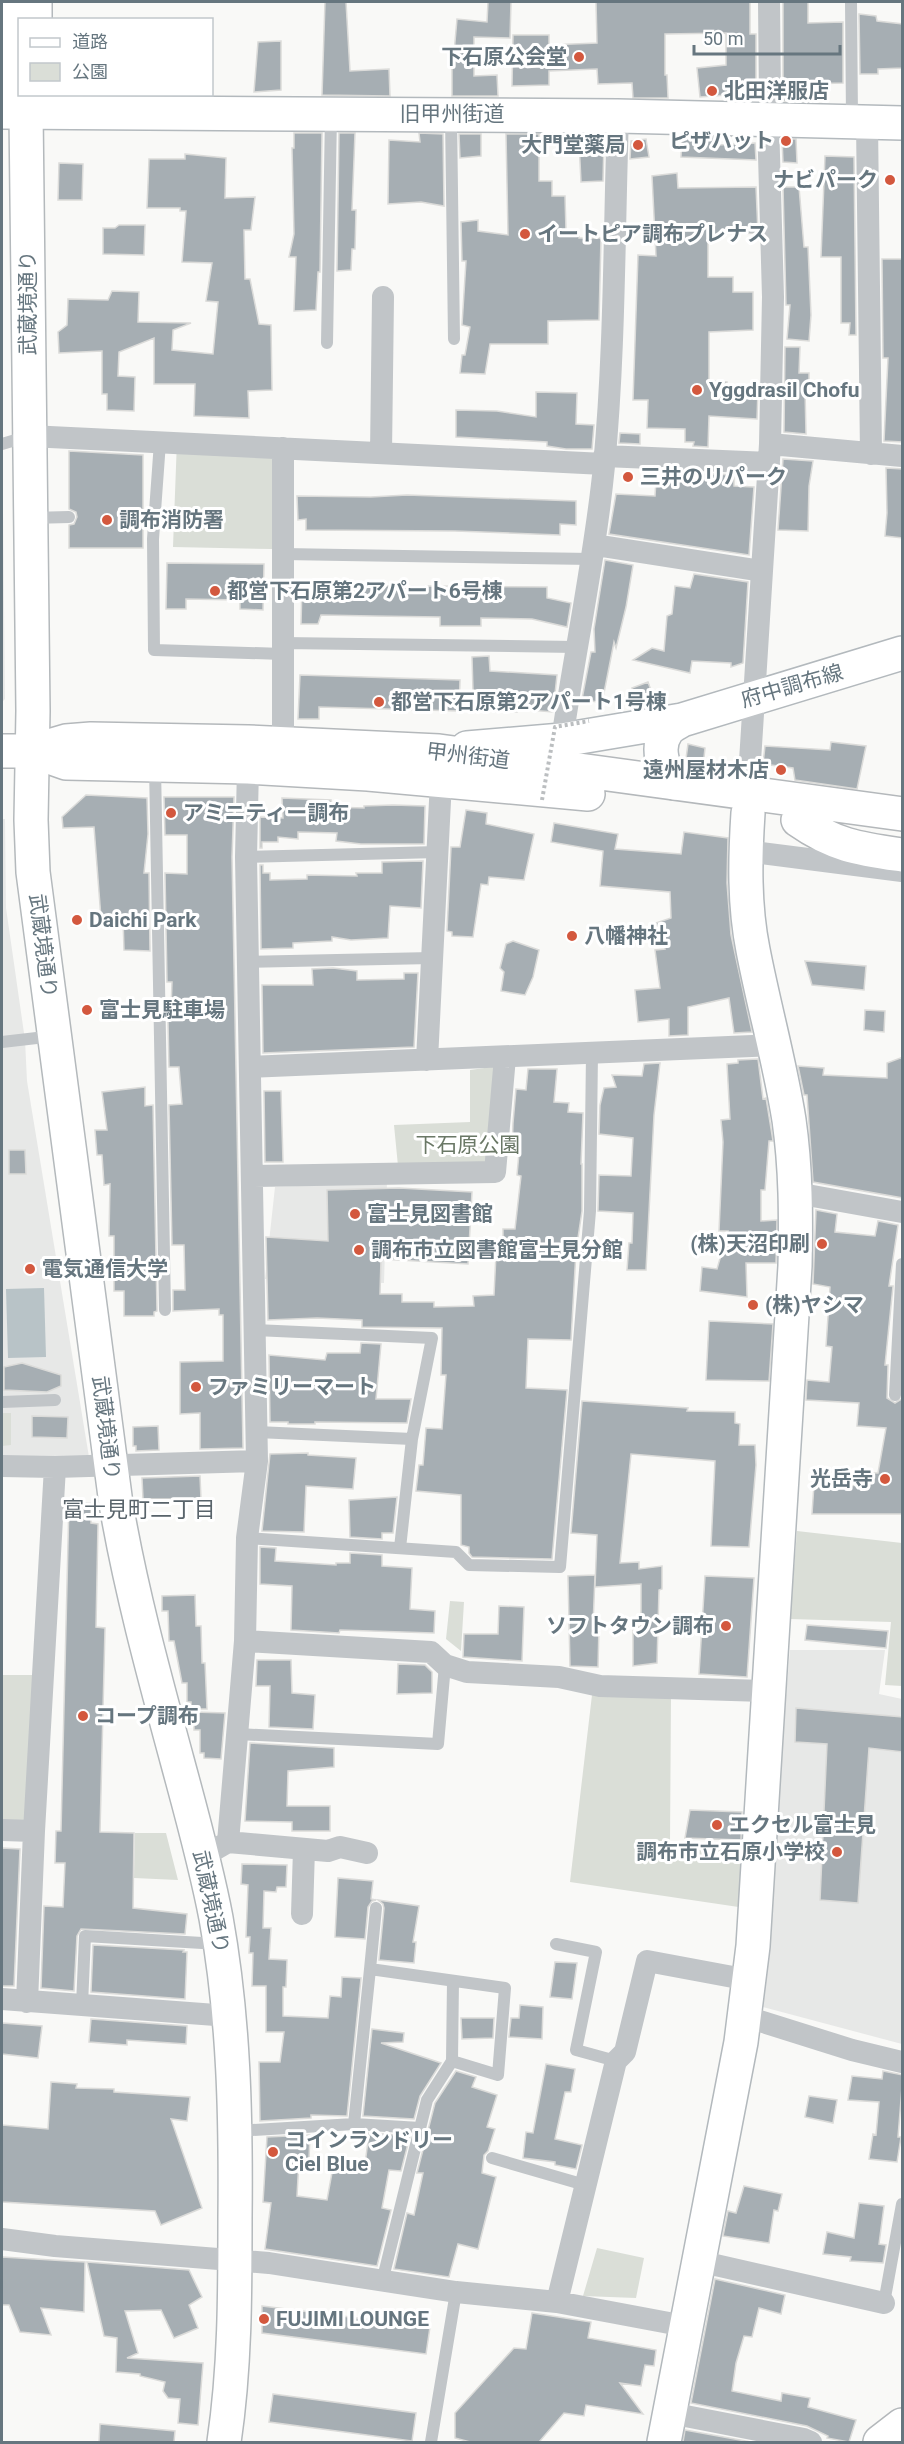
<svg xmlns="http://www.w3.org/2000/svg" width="904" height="2444" viewBox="0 0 904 2444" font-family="Roboto,'Noto Sans JP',sans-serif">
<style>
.built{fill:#e7e8e7}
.green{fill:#daded7}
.water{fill:#b8c3c7}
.building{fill:#a6aeb3;stroke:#dbdbd9;stroke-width:1.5}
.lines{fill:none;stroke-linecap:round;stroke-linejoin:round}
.secondary-casing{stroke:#b3b9bd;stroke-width:36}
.primary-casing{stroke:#b4b9bc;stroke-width:36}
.highway-casing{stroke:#b4b8bb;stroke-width:36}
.lane{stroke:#c1c5c8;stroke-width:12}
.street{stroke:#c1c5c8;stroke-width:22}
.secondary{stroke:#fff;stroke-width:33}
.primary{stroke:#fff;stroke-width:33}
.highway{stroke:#fff;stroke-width:33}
.path-bridge{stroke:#bbbec0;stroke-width:4;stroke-dasharray:3 3;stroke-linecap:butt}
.poi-dot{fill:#d3583e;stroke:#fff;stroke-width:2}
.labels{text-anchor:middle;stroke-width:6;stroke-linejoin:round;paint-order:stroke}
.poi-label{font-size:21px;font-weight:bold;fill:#66767f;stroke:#fff;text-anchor:start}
.street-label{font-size:21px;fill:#66767f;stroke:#fff}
.park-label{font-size:21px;fill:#6a7866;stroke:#fff}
.neighbourhood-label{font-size:22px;fill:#59646b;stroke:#fff}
</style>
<rect width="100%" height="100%" fill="#f9f9f7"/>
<!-- built -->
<path class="built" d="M2 505 3 510 5 699 2 702Z
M2 819H5L6 908 25 1040 27 1081 89 1457 2 1458Z
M387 1182 384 1283 265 1279 275 1187Z
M790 1650H885L879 1694 902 1699V2044L759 2006Z"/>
<!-- green -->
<path class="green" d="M177 440 275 444 272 549 173 547Z
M499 1066 489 1167 398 1166 394 1125 470 1122V1070Z
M2 1413H11V1445L2 1446Z
M797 1531 902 1543V1686L885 1685 891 1622 790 1619Z
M450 1601 464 1602 461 1651 446 1639Z
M2 1675H36L33 1826 2 1825Z
M671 1694 670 1843 749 1847 752 1909 570 1882 592 1695Z
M135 1833H166L178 1880 134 1878Z
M597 2248 644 2258 636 2298 583 2296Z"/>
<!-- water -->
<path class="water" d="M44 1288 46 1357 8 1358 6 1289Z"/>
<!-- building -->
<path class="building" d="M325 2H346L350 71 389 69 390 96 322 95Z
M488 2H511L510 38 474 37V76L497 75 498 96H452V53H454L457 19 487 22Z
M596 2H750V34H756V89H740V94L700 97 697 68 726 65V33L665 34V75H667L668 98H633L632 83 598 84 597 69 549 71V85L512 86 513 35H549V45L597 43Z
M783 2H808V23L843 22V83L809 84V102L783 101Z
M859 14 876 16 877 21 903 24V68L878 69V74H860Z
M281 41V90L254 92 258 42Z
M294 133H322L320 272H318L316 310 294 311 296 257H289L294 234 292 148H294Z
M339 133H355L352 210H356L355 249H352L351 270 337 271Z
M419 133 443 134 444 206 421 202 388 204 389 140 420 142Z
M459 134H481V156L460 158Z
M506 134H539V181H552V196H565L566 231H579V238H601L599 320 548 321V344H490L485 374 460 373 462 355H465L470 327 462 325 466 261H462L461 222 478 220V231L508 235Z
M682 136 719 137V145L755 143 756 160 681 157Z
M646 139 649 157 630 159 631 141Z
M782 139H796L797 163 783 162Z
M604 140 603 181 581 182 579 141Z
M185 154 226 158 225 198 255 197 251 230H244L245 279H250L259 324 271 325 272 390 248 391 249 418 194 416 195 384H154V338L119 352 118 376 135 377 134 411 107 410V394H102V351L59 353 58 332 67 325 68 299 108 300 112 291 139 292 138 322 191 323 173 330 172 350 213 354 218 302 206 301 212 263 182 262 186 211H180V208H147L149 159H185Z
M825 156 854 157 856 335H849L850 323H841V257H821Z
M59 163 83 164 82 200H58Z
M677 173 678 188 756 187 758 233 708 235V277H733V292H753V330L709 332V381L727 382V387L758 389 757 419 709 416 708 447 693 446 694 442H685V429L647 428 648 400H633L638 255 656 256 652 176Z
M783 187H799L804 247H808L811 315 809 341 787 339 790 305H786Z
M119 225H145L144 255 103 254V228H115Z
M882 259H903V442L884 441 888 358H883Z
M785 347H800L799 373H809V390H805L806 434 784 432Z
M536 392 577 393 576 424 594 425 592 449H566L547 446V442L456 437V410L497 411 536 417Z
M620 433 640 434V444L619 443Z
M69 451 143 455V548H69V525L74 524 77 517 76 512 69 509Z
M783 459 813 461 809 486 808 531 778 530Z
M886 468 903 469V538L885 536 887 513Z
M692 473 734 475V486L754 487 749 555 609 534 616 494 655 496 656 480 692 481Z
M407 495 576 501V525L560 524V535L455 531 306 530V519L298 520 297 496 371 497Z
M605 560 633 565 626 607 616 648 614 642 602 703 582 699 591 652H595L594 629Z
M167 563 264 564 263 610 240 609V600L186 599V609H166Z
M694 574 748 582 743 663 731 667V663L692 661 690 673 633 660 652 648 664 651 667 616 672 614 675 586 690 588Z
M302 585 547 587V598L571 603 567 627 532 619 481 618V626H440V617L373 616 321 615 318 624H301Z
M489 656 490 671 557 675 553 712 517 709V712L502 711V690L473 691 472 657Z
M300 675 460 680 459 711 319 707V719H298Z
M648 682 653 696 638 702 632 688Z
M831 742 866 746 857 789 795 780 793 768 763 764 765 746 830 750Z
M688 744 705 748 703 767 685 766Z
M86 795 147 798 148 834 144 873H149L150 951 124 950 123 919 101 918 94 827 63 828 62 817Z
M164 797H234L232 857 243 1448 200 1449V1413L180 1414V1362L223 1361V1315H219V1309L173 1311V1290H185L184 1245H172L169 1105 182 1104 179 1067H169L168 1022 171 1009 172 982H167L165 873 187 874V835H165Z
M282 798 331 800V807L364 808V806L393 805 425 806 424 844H361L336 841 337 833 298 832V839L278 837V842H262V848H260V817L283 818Z
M466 810 487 813 486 824 534 834 524 880 489 877 488 885 481 884 473 937 452 936V932L447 931 451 847H460Z
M554 823 618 834 615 849 681 854 684 832 728 838 727 883 731 935 752 1032 734 1033 729 998 688 1007V1035L669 1036V1019L638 1022 635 990 660 988 655 950 665 949 656 923 671 918 670 892 600 886 603 851 551 842Z
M423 861 421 908 390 906 388 938 351 940 332 937V941L293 943V948L261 949 260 865H263V873H270V880L307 879V875L357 876 356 873H382V862Z
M513 941 539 950 533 977 525 995 501 991 504 972 500 968 506 944Z
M805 961 866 966 864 990 812 985Z
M333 968 357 971V980L404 979V973H418L414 1047 263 1053 262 985H313L312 969Z
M865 1010 885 1011 884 1032 864 1030Z
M903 1057V1198L813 1182 807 1095H804L798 1066 824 1068 823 1075 887 1078V1063Z
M758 1059 763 1099 766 1098 773 1141H769L765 1190H761V1221L777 1220 776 1263H746L747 1297 700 1291 702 1267 717 1269 728 1231H719L723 1142 721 1120 730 1119 727 1064 738 1063V1060Z
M660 1063 654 1115 646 1270H627L629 1243H632L633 1213 598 1211 599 1175 631 1176 633 1138 599 1134 600 1105 604 1088 616 1087 612 1075 642 1076 644 1064Z
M528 1069H557L554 1102 569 1103 568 1112 583 1113 581 1164H582V1211L576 1251 571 1340 528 1339 526 1388 567 1390 552 1559 472 1557 469 1553V1547L461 1545V1495L416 1491 419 1465H423L426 1428 442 1429 446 1375H441L442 1328 362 1327V1320L317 1318 268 1320 266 1237 328 1241 327 1190 399 1188 472 1192 468 1264 381 1259 380 1294H402V1302H434V1307L474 1306 473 1296 494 1295 496 1254H503V1229H515L521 1176 517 1175 519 1153 512 1152 513 1123 516 1089 526 1090Z
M145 1087V1106L153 1105 157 1311 154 1312V1316H124V1291H114V1236H109L110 1184 104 1185 102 1155H97L95 1130H107L102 1092Z
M264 1091H281L283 1162H265Z
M9 1150H25L26 1174H9Z
M816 1210 837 1214 835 1232 875 1236 878 1221 898 1225 889 1286H893L885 1365H888L887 1398 895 1403 903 1398V1514H812L814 1484 867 1486 868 1473H878L886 1428 857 1426 859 1403 806 1400 807 1380 829 1382 832 1347 826 1346 830 1287 813 1284Z
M709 1321 773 1324 769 1381 706 1380Z
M361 1343 381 1344 376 1399H411L407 1423 315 1422V1424H288V1422H270L269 1355 325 1360 327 1353H360Z
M22 1363 61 1375V1386L47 1392 4 1390V1367Z
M582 1401 688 1408 687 1411 735 1412V1423L740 1424 739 1445H755L756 1465 749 1547 711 1546 715 1461 631 1454 620 1563 639 1562V1569L662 1566V1589L659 1590 657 1663 633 1666V1627H641V1584L595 1587 597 1535 571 1533Z
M32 1416 68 1417 67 1438 32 1437Z
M158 1426 159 1450 136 1451V1446H133V1427Z
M308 1453V1455L356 1458 353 1489 306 1486 304 1532 262 1531 270 1454Z
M200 1476 201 1499H143L142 1478Z
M397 1497 393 1533H382V1539L350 1537 349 1500Z
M69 1502 91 1503V1523L98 1524 96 1627 105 1628 100 1832 134 1833 133 1908 187 1914 185 1934 81 1929 77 1936 74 1991 41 1988 44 1906 63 1907 65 1863H55L56 1831H61Z
M260 1547 276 1548 275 1561 336 1565V1563H350V1553L382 1555V1566L412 1568 410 1609 435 1611 434 1633 340 1630 339 1633 291 1630 292 1586 260 1584Z
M595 1575 593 1626H599L598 1667 570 1666 568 1576Z
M705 1576 754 1578 747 1677 699 1674Z
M195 1595 196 1626H201L202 1663H205L207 1709H191V1702H187V1683H182L174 1641H169L168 1611H162V1596Z
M499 1606 524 1607 522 1661 463 1657 464 1634H498Z
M807 1625 888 1631 886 1648 805 1640Z
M257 1660H291L292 1693 315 1695 313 1729 269 1727 270 1686H256Z
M398 1664 425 1665 432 1672V1693L397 1694Z
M796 1708 903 1717V1752L869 1748 858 1903 820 1900 827 1744 795 1742Z
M194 1712 225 1713 221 1759 204 1758V1753H200V1730H194Z
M250 1743 334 1748V1767L288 1771 287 1806H330V1831H292V1822L245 1821Z
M690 1810 742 1812 741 1840 685 1838Z
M2 1848 20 1849 14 1986H2Z
M242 1864 287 1865 286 1887H277L276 1892 264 1891 263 1928H271L269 1959 287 1960 286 1987H283V2016L328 2018 330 1996 341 1997 342 1977 361 1978 347 2116 311 2115V2118L260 2121 259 2062H280L284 2032H266V1986H252L253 1953H249L250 1937H246L248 1885 241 1884Z
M338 1878 373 1881 371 1899 376 1900 372 1901 368 1907 365 1939 335 1937Z
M378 1900 419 1906 413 1942H416L414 1963 379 1960 384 1908 383 1904Z
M93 1945 184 1950 183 1952H187L185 1999 91 1992Z
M555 1962 577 1963 572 1999 550 1997Z
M520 2005 543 2007 542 2039 509 2037 511 2018H519Z
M461 2018H494L493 2038 462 2039Z
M91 2019 187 2026 186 2044 127 2040V2045L89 2042Z
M2 2023 42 2026 38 2058 2 2054Z
M372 2029 404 2033 403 2042 381 2043 441 2063 420 2096 414 2119 363 2116Z
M546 2064 575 2069 571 2092H565L555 2139 582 2145 576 2169 555 2165V2162L523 2158 526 2132 533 2133Z
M456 2071 476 2077 472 2087 497 2095 487 2127 495 2129 488 2151 484 2155 482 2173 496 2177 478 2249 458 2244 449 2277 394 2269 407 2213 414 2215 423 2173H417L435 2103Z
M883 2071 903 2075 898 2137H901L897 2162 869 2159 873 2134 876 2135 879 2102 848 2100 852 2076 882 2079Z
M51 2082 77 2084 76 2088 114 2089V2092L190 2097 187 2121 171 2119 202 2208 161 2225 155 2211 2 2202V2125L48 2129Z
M809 2096 837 2100 833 2123 805 2117Z
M369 2133 410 2136 401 2171 389 2170 382 2208 391 2210 377 2266 265 2249 271 2203 263 2202 267 2137 310 2135 309 2159H299L297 2196 327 2200 333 2167 364 2172Z
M744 2186 782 2194 778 2211 774 2210 769 2243 723 2236 728 2211 736 2213Z
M859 2203 884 2206 879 2244 886 2245 883 2263 850 2261 851 2257 823 2254 827 2232 854 2238Z
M2 2257 85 2262 84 2312 41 2308 51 2335 20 2332 9 2305H2Z
M87 2262 189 2270 202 2297 189 2305 198 2328 174 2338 161 2310 125 2311 138 2353 127 2358 203 2363 198 2425 178 2423 180 2399 168 2398 163 2391 165 2382 140 2376V2374L116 2372 117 2338 104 2336Z
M715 2279 785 2295 781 2314 759 2308 752 2337 744 2336 736 2363 732 2391 781 2401 782 2393 810 2398 808 2407 856 2420 849 2442 827 2438 828 2436 807 2426 691 2403Z
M262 2306 430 2327 426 2354 262 2333Z
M532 2313 591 2322 588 2338 656 2350 654 2366 645 2365 641 2386 620 2383 643 2414 586 2405 584 2416 564 2413 539 2442H470L455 2438V2413L514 2348 526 2349Z
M273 2394 416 2413 412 2441 269 2422Z
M100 2424 175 2431 174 2442H99Z
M685 2430 751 2442H683Z"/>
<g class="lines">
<defs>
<path id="secondary" d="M2 112 618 116 902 123
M467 748 562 740 682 720 902 653
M675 783C663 771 655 747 667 731 670 726 678 723 682 720
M664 2442 741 2042 753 1946 795 1266C796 1217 796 1169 789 1120 780 1063 764 1007 753 950 744 905 745 859 748 813"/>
<path id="primary" d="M10 2 11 82 26 112
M35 2V20
M31 94 26 112 33 711 31 820 33 872 116 1504C131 1591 154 1675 177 1760 191 1812 206 1865 216 1918 234 2018 236 2117 235 2218 235 2294 235 2368 224 2442"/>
<path id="highway" d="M2 751H32L66 741 91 739 248 742 439 751 902 814
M32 751 66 763 248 767 368 774 588 794
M798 820C835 846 860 849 902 855
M880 2442 902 2425"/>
</defs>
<!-- secondary casing -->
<use href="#secondary" class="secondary-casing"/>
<!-- primary casing -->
<use href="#primary" class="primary-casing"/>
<!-- highway casing -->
<use href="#highway" class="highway-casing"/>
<!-- lane -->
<path class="lane" d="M851 2 852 119
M451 116 454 339
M327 343 331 115
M160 442 153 539 154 650 283 654
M2 444 29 436
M31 518 69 517
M283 554 592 559
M283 643 576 647
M155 766 165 1310
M246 857 438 852
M248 962 432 958
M2 1042 54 1036
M255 1330 432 1338 412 1439 400 1548
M895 1395 902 1264
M2 1402 55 1400
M257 1432 412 1439
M247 1538 456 1552 469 1565 560 1567 590 1211 592 1053
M238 1734 438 1744 445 1665
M556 1944 596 1952 576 2050 616 2061
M370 1969 376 1908
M82 2005 85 1936 219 1944
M354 2124 370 1969 505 1988 498 2075 452 2061
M237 2131 354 2124 420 2128
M492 2158 585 2185
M382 2282 427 2100 452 2061 453 1981
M884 2303 902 2204
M431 2442 456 2292"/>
<!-- street -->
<path class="street" d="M867 122 871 454
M29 436 604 464
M770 444 902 456
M381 453 383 297
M604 456 769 463
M595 545 762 571
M562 740C575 649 595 558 604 466 615 350 614 232 618 116
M283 744V448
M748 793 770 444 773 297 768 120 770 103 769 2
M746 851 902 871
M427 1060 441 781
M250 1067 774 1045
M252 1176 495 1172 505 1057
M796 1193 902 1212
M2 1466 55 1467 257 1461
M245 1641 431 1652 445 1665 467 1672 559 1677 600 1686 768 1691
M2 1830 34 1831
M228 1842 328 1851 340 1847 367 1853
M202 1857 228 1842 245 1641 247 1538 257 1461 246 857 248 767
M302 1914 304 1849
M2 1999 229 2016
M27 2002 34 1831 55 1467
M744 2016 852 2050 902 2062
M2 2239 55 2246 269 2263 456 2292 557 2302 685 2326
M698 2261 884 2303
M557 2302 616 2061 625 2052 647 1961 749 1980
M670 2413 804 2439 811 2442"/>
<!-- secondary -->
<use href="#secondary" class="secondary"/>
<!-- primary -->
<use href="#primary" class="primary"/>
<!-- highway -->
<use href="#highway" class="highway"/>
<!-- path-bridge -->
<path class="path-bridge" d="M542 800 555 727 589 721"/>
</g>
<!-- markers -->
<g class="poi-dot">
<circle cx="579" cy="57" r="6"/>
<circle cx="712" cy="91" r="6"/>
<circle cx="786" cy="141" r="6"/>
<circle cx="638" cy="145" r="6"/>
<circle cx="890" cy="180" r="6"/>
<circle cx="525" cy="234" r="6"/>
<circle cx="697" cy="390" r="6"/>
<circle cx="628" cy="477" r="6"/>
<circle cx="107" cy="520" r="6"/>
<circle cx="215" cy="591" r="6"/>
<circle cx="379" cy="702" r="6"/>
<circle cx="781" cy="770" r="6"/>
<circle cx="171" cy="813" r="6"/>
<circle cx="77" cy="920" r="6"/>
<circle cx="572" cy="936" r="6"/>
<circle cx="87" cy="1010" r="6"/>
<circle cx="355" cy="1214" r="6"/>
<circle cx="822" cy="1244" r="6"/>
<circle cx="359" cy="1250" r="6"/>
<circle cx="30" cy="1269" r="6"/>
<circle cx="753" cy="1305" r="6"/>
<circle cx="196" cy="1387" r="6"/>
<circle cx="885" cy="1479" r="6"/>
<circle cx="726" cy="1626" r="6"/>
<circle cx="83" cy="1716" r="6"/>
<circle cx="717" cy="1825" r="6"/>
<circle cx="837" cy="1852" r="6"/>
<circle cx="273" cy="2152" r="6"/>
<circle cx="264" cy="2319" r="6"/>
</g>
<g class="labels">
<!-- poi labels -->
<g class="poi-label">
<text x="567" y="64" text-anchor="end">下石原公会堂</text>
<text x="724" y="98">北田洋服店</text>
<text x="774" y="148" text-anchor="end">ピザハット</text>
<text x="626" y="152" text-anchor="end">大門堂薬局</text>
<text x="878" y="187" text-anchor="end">ナビパーク</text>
<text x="537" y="241">イートピア調布プレナス</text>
<text x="709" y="397">Yggdrasil Chofu</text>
<text x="640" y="484">三井のリパーク</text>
<text x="119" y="527">調布消防署</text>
<text x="227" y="598">都営下石原第2アパート6号棟</text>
<text x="391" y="709">都営下石原第2アパート1号棟</text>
<text x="769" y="777" text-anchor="end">遠州屋材木店</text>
<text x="183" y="820">アミニティー調布</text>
<text x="89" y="927">Daichi Park</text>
<text x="584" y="943">八幡神社</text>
<text x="99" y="1017">富士見駐車場</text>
<text x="367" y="1221">富士見図書館</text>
<text x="810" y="1251" text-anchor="end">(株)天沼印刷</text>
<text x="371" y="1257">調布市立図書館富士見分館</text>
<text x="42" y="1276">電気通信大学</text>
<text x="765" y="1312">(株)ヤシマ</text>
<text x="208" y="1394">ファミリーマート</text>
<text x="873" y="1486" text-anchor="end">光岳寺</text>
<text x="714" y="1633" text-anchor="end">ソフトタウン調布</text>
<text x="95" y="1723">コープ調布</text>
<text x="729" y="1832">エクセル富士見</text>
<text x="825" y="1859" text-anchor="end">調布市立石原小学校</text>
<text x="285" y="2147">コインランドリー<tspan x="285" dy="24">Ciel Blue</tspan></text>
<text x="276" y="2326">FUJIMI LOUNGE</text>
</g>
<!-- street labels -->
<g class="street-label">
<text x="452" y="121">旧甲州街道</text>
<text transform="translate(28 303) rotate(-90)" y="7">武蔵境通り</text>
<text transform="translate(792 686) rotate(-16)" y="7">府中調布線</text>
<text transform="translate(468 756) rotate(7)" y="7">甲州街道</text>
<text transform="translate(43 946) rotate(83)" y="7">武蔵境通り</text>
<text transform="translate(106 1428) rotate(83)" y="7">武蔵境通り</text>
<text transform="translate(211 1902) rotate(78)" y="7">武蔵境通り</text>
</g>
<!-- park labels -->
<g class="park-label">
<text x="468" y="1152">下石原公園</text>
</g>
<!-- neighbourhood labels -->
<g class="neighbourhood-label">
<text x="139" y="1517">富士見町二丁目</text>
</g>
</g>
<!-- border -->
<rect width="904" height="2444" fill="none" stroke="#66767f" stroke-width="6"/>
<!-- legend -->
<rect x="18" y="18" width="195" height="78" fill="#ffffff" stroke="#c2c8cc" stroke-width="1.5"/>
<rect x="30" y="38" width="30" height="9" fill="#ffffff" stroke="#c2c8cc" stroke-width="1.5"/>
<text x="72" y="48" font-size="18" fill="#66767f">道路</text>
<rect x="30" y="63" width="30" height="18" fill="#daded7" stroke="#c2c8cc" stroke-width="1.5"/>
<text x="72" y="78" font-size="18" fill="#66767f">公園</text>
<!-- scale -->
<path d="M694 45v9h146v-9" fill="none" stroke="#66767f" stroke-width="3"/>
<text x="703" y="45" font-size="18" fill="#66767f" stroke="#ffffff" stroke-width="4.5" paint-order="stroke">50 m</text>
</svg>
